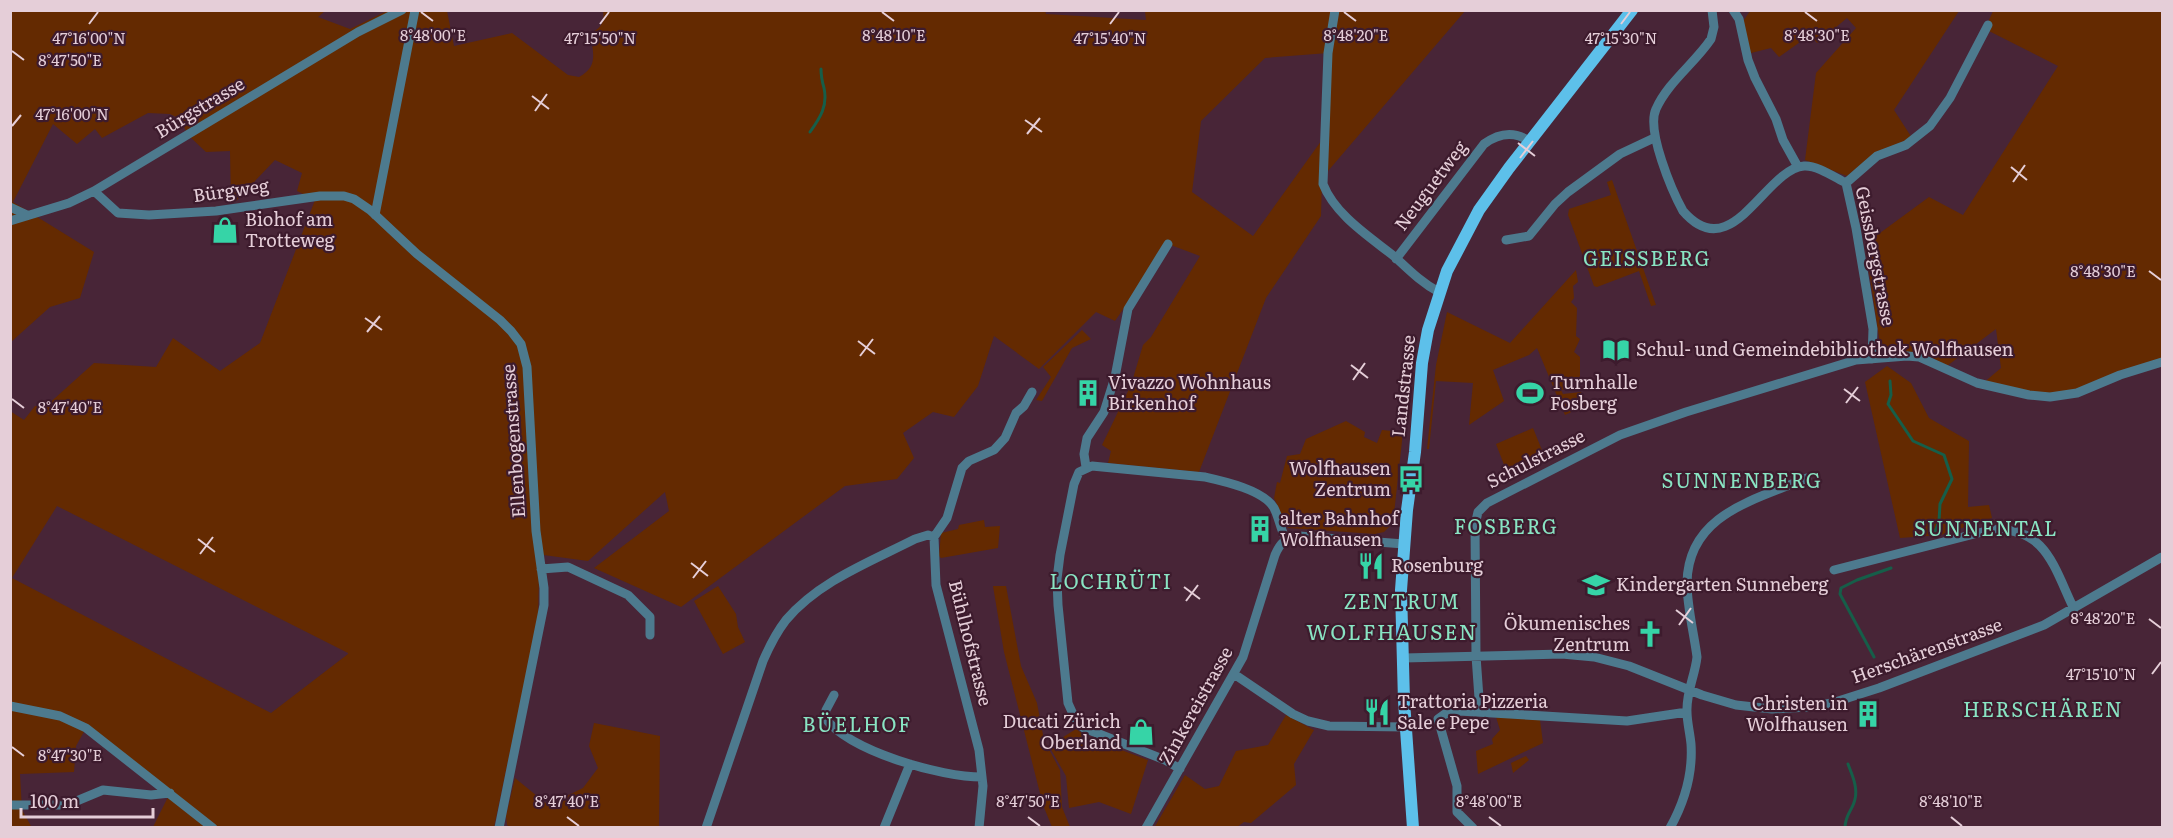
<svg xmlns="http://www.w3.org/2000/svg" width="2173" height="838" viewBox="0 0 2173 838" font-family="Literata,serif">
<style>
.green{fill:#642a01;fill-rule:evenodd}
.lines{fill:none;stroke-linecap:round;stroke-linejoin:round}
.stream{stroke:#165e49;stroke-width:3}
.minor{stroke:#4d7a8e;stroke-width:9}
.major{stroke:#5dc0ea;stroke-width:12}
.ticks{fill:none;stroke:#e5ced8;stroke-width:2}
.labels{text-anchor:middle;stroke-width:4.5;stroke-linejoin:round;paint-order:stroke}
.street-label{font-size:18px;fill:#e5ced8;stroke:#3d1b2d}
.poi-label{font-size:18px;fill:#e5ced8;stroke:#3d1b2d;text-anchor:start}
.neighbourhood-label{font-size:20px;letter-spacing:1.5px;fill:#89e4c3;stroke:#3d1b2d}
.quarter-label{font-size:21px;letter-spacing:1.5px;fill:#89e4c3;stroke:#3d1b2d}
.ticks-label{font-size:15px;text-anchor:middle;fill:#e5ced8;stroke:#3d1b2d;stroke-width:4.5;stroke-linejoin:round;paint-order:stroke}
</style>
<rect width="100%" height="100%" fill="#482537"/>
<!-- green -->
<path class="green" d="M1045 10 1046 14 1146 20 1145 11H1465L1322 178 1321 216 1266 298 1199 472 1108 463 1111 451 1102 445 1131 385 1143 345 1151 337 1200 256 1168 244 1115 321 1096 312 1039 369 994 336 978 386 954 417 933 412 903 433 914 458 897 479 845 486 681 607 594 568 669 511 665 492 588 561 536 554 539 575 538 619 494 827H153L170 793 86 728 76 746 74 772 20 774 22 810 31 826H53L55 827H11L10 411 24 420 35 406 45 407 94 363 156 367 173 338 220 371 260 343 315 200 297 191 302 173 275 160 236 201 231 202 230 151 206 152 188 135 180 119 170 114 148 113 102 138 95 129 77 144 53 124 13 202 94 252 80 298 50 307 11 342V11H325L318 17 350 29 387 11H447L454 46 512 33 568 75 579 77C599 66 593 52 590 33 601 29 605 22 603 11ZM1328 53 1324 137 1253 236 1192 192 1201 121 1265 58ZM57 506 348 653V654L271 713 12 578Z
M1750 11H1959L1894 110 1912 138 1876 152 1847 176 1805 160 1816 73 1856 28 1847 18 1817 43 1810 35 1779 57 1771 48 1747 54 1740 26Z
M1993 11H2162V362L2063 396 1982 384 2001 368 1996 329 1947 366 1922 352 1881 351 1865 244 1929 197 1963 215 2058 66 1985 29Z
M1612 180 1656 305 1651 306 1639 271 1597 287 1594 286 1568 215 1569 209 1611 195 1607 182Z
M1576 270 1578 282 1573 286 1574 298 1571 302 1577 308 1576 336 1580 339 1574 352 1580 357V376L1570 388 1561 390 1563 394 1581 392 1586 405 1565 415 1537 348 1529 355 1493 370 1504 401 1469 425 1473 383 1436 381 1429 449H1427L1436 365 1447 312 1510 343Z
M1082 330 1091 339 1072 348 1042 401 1036 400 1051 377 1043 367Z
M1887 366 1911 383 1929 418 1969 441 1968 507 1989 505 1992 518 1941 535 1900 538 1865 382Z
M1346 421 1365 432 1364 437 1377 443 1382 430 1403 432 1393 523 1384 532 1375 534 1288 528 1274 498 1277 482 1280 483 1287 456 1300 454 1306 439Z
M1533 428 1546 460 1508 475 1496 444Z
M984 520 985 527 1000 526 998 548 941 558 939 556 941 533 958 529 959 525Z
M718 586 736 614 738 627 745 642 723 654 694 601Z
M993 586H1006L1021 666 1037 703 1044 740 1060 770 1062 807 1070 827H1052L1043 805 1004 652Z
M1286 715 1314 730 1294 764 1296 785 1251 823 1244 822 1237 827 1154 828 1185 775 1205 789 1219 786 1236 751 1268 745Z
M1496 717 1540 720 1543 743 1478 774 1476 751 1493 744 1492 739 1500 730Z
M594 723 660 736 659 827H510L507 825 506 816 515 778 548 805 583 788 598 768 589 746Z
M1076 729 1087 737 1148 760 1131 814 1099 802 1069 808 1066 776 1049 746Z
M1526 756 1529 760 1513 773 1511 763Z"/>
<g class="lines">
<!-- stream -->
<path class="stream" d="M810 132C820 118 828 106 824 88 822 81 821 77 821 69
M1890 381 1891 395 1888 404 1913 441 1944 455 1952 479 1940 504 1939 521 1935 532
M1874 657 1840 594 1841 588 1857 580 1891 568
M1845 828C1845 814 1853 810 1855 799 1858 787 1852 775 1848 764"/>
<!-- minor -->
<path class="minor" d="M1335 10 1328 53 1323 184C1335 215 1370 237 1395 257 1409 270 1422 283 1439 292
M1712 10 1714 27 1711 39C1695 63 1668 82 1656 109 1646 130 1672 191 1683 211 1732 268 1765 169 1804 166 1817 165 1834 177 1846 183
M1733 10 1739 19 1748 60 1755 78 1776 119 1783 140 1798 167
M1846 183 1877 156 1906 145 1930 126 1950 98 1988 25
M1846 183 1856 228 1873 329 1872 359
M94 191 118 213 149 215 216 211 320 196H344L354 199 370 210 417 254 500 320 511 331 521 344 527 367 536 531 544 588V605L499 828
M10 207 27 215
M375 215 415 10
M10 221 69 203 94 191 358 32 402 10
M1506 240 1529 236 1555 204 1568 192 1620 154 1654 138
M1396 259 1484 144C1499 133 1514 131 1529 141
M1086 467 1084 454 1087 438 1104 412 1115 377 1128 309 1168 244
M934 537 947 518 962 468 969 461 994 450 1005 438 1016 413 1024 406 1032 392
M541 569 568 567 628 595 650 617V635
M1834 570 1990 530C2046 525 2054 568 2074 609
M1404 658 1562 654 1594 657 1629 666 1702 695 1736 705 1772 709 1808 707 1832 703 1879 688 2044 625 2162 557
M1234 674 1293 714 1308 721 1329 726 1406 727
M834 695 826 710 825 718C851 752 941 777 982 777
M10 706 60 716 86 728 213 828
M1480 712 1476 656 1475 525 1478 512 1487 503 1620 435 1686 412 1856 360 1907 356 1919 357 1977 383 2029 395 2050 397 2077 393 2120 375 2162 362
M1180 769 1165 760 1084 728 1077 723 1068 703 1058 605 1057 579 1060 555 1074 484 1079 472 1092 466 1205 477C1223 481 1264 490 1274 508 1279 517 1280 529 1286 539
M10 805H67L103 790 151 795 170 793
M706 828 763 661C769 647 776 633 786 620 819 581 870 562 915 539L928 535 934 537 936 585 979 750 983 786 979 828
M884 828 910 764
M1146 828 1243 657 1275 555C1280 543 1286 537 1299 536L1404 544
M1473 828 1457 812V786L1438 719 1445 714 1459 711 1627 721 1687 712
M1670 828C1685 801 1693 774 1691 744 1690 733 1687 722 1687 712 1686 692 1695 676 1697 657 1694 633 1687 607 1687 583 1688 514 1755 500 1807 478"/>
<!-- major -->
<path class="major" d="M1413 828 1404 701 1401 590 1407 510 1415 452 1422 363 1428 330 1447 271 1479 210 1509 168 1632 10"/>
</g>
<!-- ticks -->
<path class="ticks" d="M421 12 433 21M882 12 894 21M1344 12 1356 21M1805 12 1817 21M89 24 98 12M600 24 609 12M1110 24 1119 12M1621 24 1630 12M12 51 24 60M532 96 549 109M535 111 547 94M1025 120 1042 132M12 126 21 115M1027 134 1040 118M1518 143 1535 156M1520 158 1533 141M2011 167 2027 180M2013 182 2025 165M2149 271 2161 280M365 318 382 330M367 332 380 316M858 341 875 354M860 356 873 339M1351 365 1368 378M1353 380 1365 363M1844 389 1860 401M12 399 24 408M1846 403 1858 387M198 539 215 552M200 554 213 537M691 563 708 576M693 578 706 561M1184 587 1200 599M1186 601 1198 585M1676 610 1693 623M2149 619 2161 628M1679 625 1691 608M2152 674 2161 662M12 747 24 756M567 817 579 826M1028 817 1040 826M1489 817 1501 826M1951 817 1962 826"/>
<!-- icons -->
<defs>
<symbol id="shop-bare" viewBox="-9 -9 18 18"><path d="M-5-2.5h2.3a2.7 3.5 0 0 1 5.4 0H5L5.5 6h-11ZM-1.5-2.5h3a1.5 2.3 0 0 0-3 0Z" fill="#36d4a7" stroke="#3d1b2d" stroke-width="2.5" paint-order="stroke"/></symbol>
<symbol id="library-bare" viewBox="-9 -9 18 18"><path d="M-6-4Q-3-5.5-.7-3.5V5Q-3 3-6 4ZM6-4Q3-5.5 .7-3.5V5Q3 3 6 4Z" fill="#36d4a7" stroke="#3d1b2d" stroke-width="2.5" paint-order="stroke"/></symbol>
<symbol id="building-bare" viewBox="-9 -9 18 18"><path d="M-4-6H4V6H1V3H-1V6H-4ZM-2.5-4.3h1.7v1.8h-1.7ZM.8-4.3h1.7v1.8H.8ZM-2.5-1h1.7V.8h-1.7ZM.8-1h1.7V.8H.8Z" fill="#36d4a7" stroke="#3d1b2d" stroke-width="2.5" paint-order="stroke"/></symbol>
<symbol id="stadium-bare" viewBox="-9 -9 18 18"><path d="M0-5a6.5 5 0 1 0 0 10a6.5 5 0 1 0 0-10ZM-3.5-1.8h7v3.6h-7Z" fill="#36d4a7" stroke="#3d1b2d" stroke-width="2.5" paint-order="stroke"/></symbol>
<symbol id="bus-bare" viewBox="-9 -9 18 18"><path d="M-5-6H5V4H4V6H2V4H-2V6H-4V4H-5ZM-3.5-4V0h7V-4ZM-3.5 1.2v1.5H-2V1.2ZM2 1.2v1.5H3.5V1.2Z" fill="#36d4a7" stroke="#3d1b2d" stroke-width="2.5" paint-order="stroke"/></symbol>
<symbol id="restaurant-bare" viewBox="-9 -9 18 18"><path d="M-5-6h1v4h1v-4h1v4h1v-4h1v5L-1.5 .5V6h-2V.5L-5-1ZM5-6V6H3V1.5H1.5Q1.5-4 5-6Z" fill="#36d4a7" stroke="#3d1b2d" stroke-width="2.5" paint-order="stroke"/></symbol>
<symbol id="school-bare" viewBox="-9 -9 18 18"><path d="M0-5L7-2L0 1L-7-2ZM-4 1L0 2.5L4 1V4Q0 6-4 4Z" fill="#36d4a7" stroke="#3d1b2d" stroke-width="2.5" paint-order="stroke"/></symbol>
<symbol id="church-bare" viewBox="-9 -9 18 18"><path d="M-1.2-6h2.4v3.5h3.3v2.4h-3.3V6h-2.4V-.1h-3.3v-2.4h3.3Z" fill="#36d4a7" stroke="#3d1b2d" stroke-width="2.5" paint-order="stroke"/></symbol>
</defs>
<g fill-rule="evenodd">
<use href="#shop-bare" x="206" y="211" width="38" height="38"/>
<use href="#library-bare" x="1597" y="331" width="38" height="38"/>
<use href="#building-bare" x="1069" y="374" width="38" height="38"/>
<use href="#stadium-bare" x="1511" y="374" width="38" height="38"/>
<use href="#bus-bare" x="1392" y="460" width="38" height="38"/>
<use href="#building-bare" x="1241" y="510" width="38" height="38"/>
<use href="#restaurant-bare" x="1352" y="547" width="38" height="38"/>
<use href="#school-bare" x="1577" y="566" width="38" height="38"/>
<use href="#church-bare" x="1631" y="615" width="38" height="38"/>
<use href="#restaurant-bare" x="1358" y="693" width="38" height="38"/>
<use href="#building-bare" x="1849" y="695" width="38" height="38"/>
<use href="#shop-bare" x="1122" y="713" width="38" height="38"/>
</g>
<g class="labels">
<!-- street labels -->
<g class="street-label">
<text transform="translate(200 108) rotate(-31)" y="6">Bürgstrasse</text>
<text transform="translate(1431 186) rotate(-53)" y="6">Neuguetweg</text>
<text transform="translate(231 191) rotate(-8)" y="6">Bürgweg</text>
<text transform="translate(1875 256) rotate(79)" y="6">Geissbergstrasse</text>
<text transform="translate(1404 386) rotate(-84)" y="6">Landstrasse</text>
<text transform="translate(514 441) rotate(-94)" y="6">Ellenbogenstrasse</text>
<text transform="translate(1536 459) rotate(-27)" y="6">Schulstrasse</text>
<text transform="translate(970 643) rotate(76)" y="6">Bühlhofstrasse</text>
<text transform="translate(1927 651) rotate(-20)" y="6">Herschärenstrasse</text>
<text transform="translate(1196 706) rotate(-61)" y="6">Zinkereistrasse</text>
</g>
<!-- poi labels -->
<g class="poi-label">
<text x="245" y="226">Biohof am<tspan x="245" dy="21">Trotteweg</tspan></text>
<text x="1636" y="356">Schul- und Gemeindebibliothek Wolfhausen</text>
<text x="1108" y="389">Vivazzo Wohnhaus<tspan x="1108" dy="21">Birkenhof</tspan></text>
<text x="1550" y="389">Turnhalle<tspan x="1550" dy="21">Fosberg</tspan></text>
<text x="1391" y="475" text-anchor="end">Wolfhausen<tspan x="1391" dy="21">Zentrum</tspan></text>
<text x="1280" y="525">alter Bahnhof<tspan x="1280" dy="21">Wolfhausen</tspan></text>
<text x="1391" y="572">Rosenburg</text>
<text x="1616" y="591">Kindergarten Sunneberg</text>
<text x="1630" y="630" text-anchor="end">Ökumenisches<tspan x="1630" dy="21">Zentrum</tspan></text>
<text x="1397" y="708">Trattoria Pizzeria<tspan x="1397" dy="21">Sale e Pepe</tspan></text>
<text x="1848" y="710" text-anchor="end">Christen in<tspan x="1848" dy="21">Wolfhausen</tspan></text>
<text x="1121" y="728" text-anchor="end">Ducati Zürich<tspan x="1121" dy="21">Oberland</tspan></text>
</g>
<!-- neighbourhood labels -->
<g class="neighbourhood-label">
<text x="1647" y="266">GEISSBERG</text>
<text x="1742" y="488">SUNNENBERG</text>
<text x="1506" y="534">FOSBERG</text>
<text x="1986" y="536">SUNNENTAL</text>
<text x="1111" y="589">LOCHRÜTI</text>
<text x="1402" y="609">ZENTRUM</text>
<text x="2043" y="717">HERSCHÄREN</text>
<text x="857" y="732">BÜELHOF</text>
</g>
<!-- quarter labels -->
<g class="quarter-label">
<text x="1392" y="640">WOLFHAUSEN</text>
</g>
</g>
<g class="ticks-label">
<text x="433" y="41">8°48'00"E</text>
<text x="894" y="41">8°48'10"E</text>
<text x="1356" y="41">8°48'20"E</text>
<text x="1817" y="41">8°48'30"E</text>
<text x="89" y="44">47°16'00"N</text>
<text x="600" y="44">47°15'50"N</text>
<text x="1110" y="44">47°15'40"N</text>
<text x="1621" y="44">47°15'30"N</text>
<text x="70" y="66">8°47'50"E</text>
<text x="72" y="120">47°16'00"N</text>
<text x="2103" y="277">8°48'30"E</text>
<text x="70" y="413">8°47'40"E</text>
<text x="2103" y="624">8°48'20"E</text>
<text x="2101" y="680">47°15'10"N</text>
<text x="70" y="761">8°47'30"E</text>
<text x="567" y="807">8°47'40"E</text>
<text x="1028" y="807">8°47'50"E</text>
<text x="1489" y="807">8°48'00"E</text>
<text x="1951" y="807">8°48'10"E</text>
</g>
<!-- border -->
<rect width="2173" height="838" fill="none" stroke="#e5ced8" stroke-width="24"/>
<!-- scale -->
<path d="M21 808v9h132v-9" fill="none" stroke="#e5ced8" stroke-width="3"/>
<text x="30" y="808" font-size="18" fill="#e5ced8" stroke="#3d1b2d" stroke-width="4.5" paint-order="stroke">100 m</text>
</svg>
